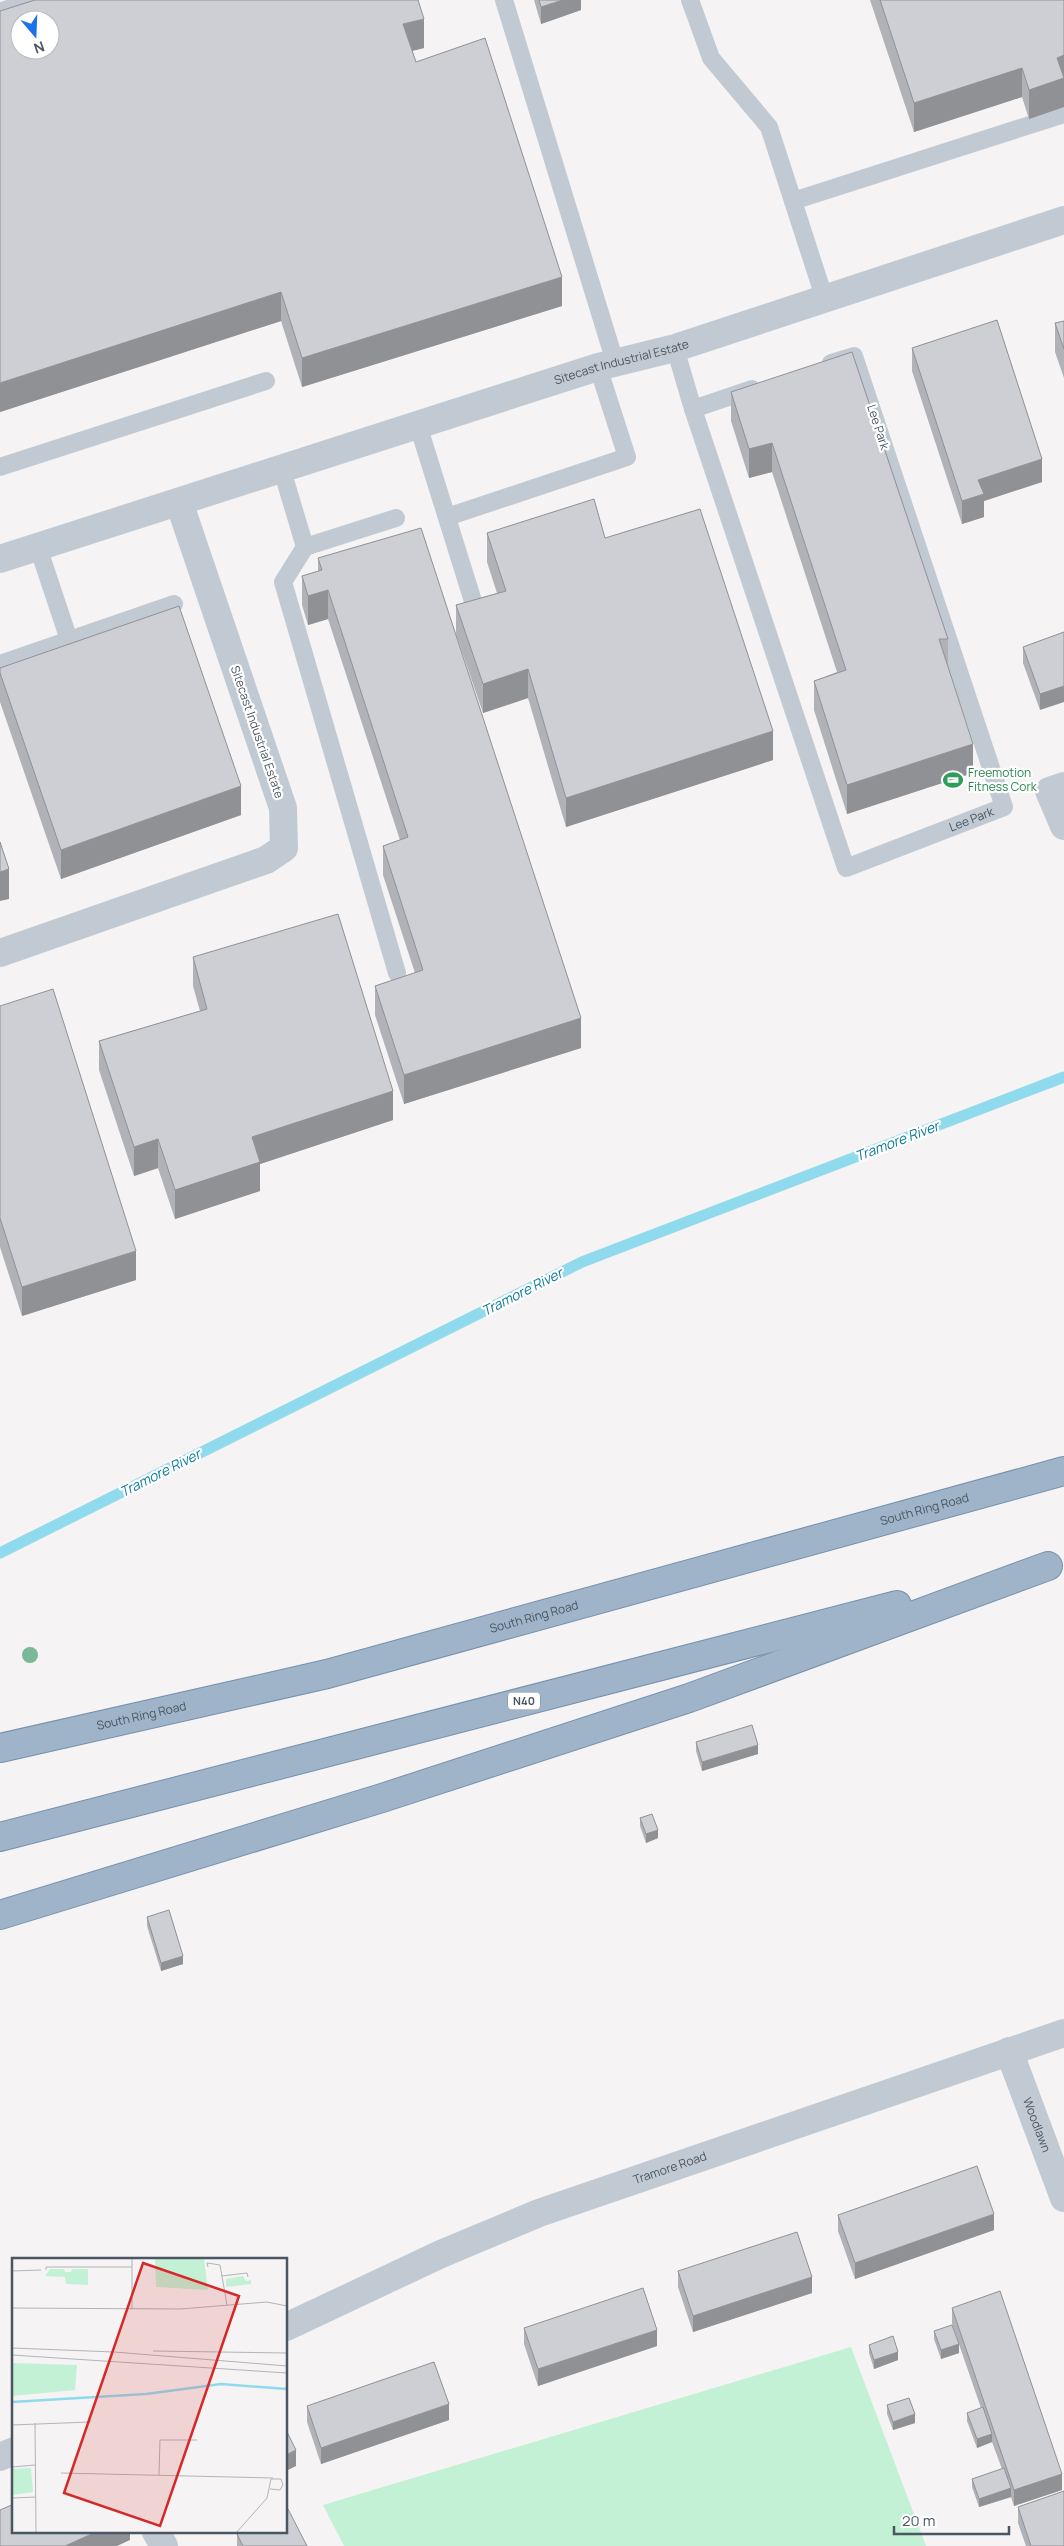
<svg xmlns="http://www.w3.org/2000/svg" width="1064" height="2546" viewBox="0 0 1064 2546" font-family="Manrope,sans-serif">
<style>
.green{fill:#c3f1d5}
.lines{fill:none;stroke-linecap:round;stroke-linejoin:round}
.stream{stroke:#90daee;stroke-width:11}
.trunk-casing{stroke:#7690ad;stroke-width:30}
.service{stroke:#c1cad2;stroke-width:18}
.minor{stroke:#c1cad2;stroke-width:28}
.tertiary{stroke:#c1cad2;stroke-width:28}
.trunk{stroke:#9fb4c9;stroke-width:28}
.tree{fill:#7bb799}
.wall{fill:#b0b2b7}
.shaded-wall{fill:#909195}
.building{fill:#cdcfd5;stroke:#909195;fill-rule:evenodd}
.labels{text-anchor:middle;stroke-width:4.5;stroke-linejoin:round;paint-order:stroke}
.shield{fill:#fff;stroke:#808990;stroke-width:1}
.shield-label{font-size:11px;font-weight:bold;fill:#4a5661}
.street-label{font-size:12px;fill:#4a5661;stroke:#fff}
.leisure-label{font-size:12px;fill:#27864d;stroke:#fff;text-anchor:start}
.water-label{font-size:14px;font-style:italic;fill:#0c7c9b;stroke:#fff}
.inset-river{fill:none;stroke:#90daee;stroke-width:2.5}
.inset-road{fill:none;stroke:#b1b4b9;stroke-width:1}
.view{fill:#d62828;fill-opacity:0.15;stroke:#d62828;stroke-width:2.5}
.inset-edge{fill:none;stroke:#4a5661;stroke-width:2.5}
</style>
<rect width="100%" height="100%" fill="#f5f3f3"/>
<!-- green -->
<path class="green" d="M851 2347 926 2546H344L323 2505Z"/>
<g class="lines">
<!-- stream -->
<path class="stream" d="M0 1553 582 1262 1064 1077"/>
<defs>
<g id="trunk">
<path id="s5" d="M0 1748 327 1674 1064 1471"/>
<path d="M0 1837 897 1605"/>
<path d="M0 1915 382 1798 689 1698 1048 1566"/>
</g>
</defs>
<!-- trunk casing -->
<use href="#trunk" class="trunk-casing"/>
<!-- service -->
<g class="service">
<path d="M504 0 615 362"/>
<path d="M690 0 711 58 769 127 825 300"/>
<path d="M2 11 34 0"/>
<path d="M793 201 1064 114"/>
<path id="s1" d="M675 348 693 409 846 868 1004 807 854 356 831 363"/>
<path d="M693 409 752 389"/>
<path d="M418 425 477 614"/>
<path d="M0 467 266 381"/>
<path d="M282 470 305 547"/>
<path d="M447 517 627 457 598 367"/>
<path d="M396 518 305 547 283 582 397 973"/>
<path d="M38 547 69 640"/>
<path d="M0 664 174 604"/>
</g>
<!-- minor -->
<g class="minor">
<path id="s2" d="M0 559 598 367 675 348 1064 220"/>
<path d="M1064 786 1049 791 1064 826"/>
<path d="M0 953 266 860 284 848 283 808 179 502"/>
<path id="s3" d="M1009 2051 1064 2198"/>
<path d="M156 2532 164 2546"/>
</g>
<!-- tertiary -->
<g class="tertiary">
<path id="s4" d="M286 2327 441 2254 539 2213 1064 2033"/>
<path d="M0 2457 14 2451"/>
</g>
<!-- trunk -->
<use href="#trunk" class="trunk"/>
</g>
<!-- trees -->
<circle class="tree" cx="30" cy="1655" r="8"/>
<!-- wall -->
<path class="wall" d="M534 0H581V10L541 24Z
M870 0H1064V107L1029 119 1022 97 914 132Z
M0 11 424 48 412 51 416 62 562 306 302 387 281 321 0 412Z
M1064 321V378L1055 352V323Z
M912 348 1042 482 984 501V517L962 524 912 371Z
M731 392 948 639V666L973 773 847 814 814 710V681L837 672 772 472 749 478 731 421Z
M487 533 605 538 773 760 566 827 528 698 483 713 456 634V605L497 593 487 562Z
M318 558 581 1048 404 1104 375 1015V986L415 973 383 875V846L400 840 328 619 308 625 302 605V576L318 571Z
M1064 632 1040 710 1023 663V647Z
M0 668 241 815 61 879 0 702Z
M193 957 393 1120 260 1164V1191L175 1219 158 1168 134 1176 99 1070V1041L200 1011 193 986Z
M0 1006 136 1280 22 1316 0 1247Z
M696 1742 758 1754 702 1771 696 1751Z
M640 1818 658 1838 646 1843 640 1826Z
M147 1917 183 1964 161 1971 147 1926Z
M838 2215 994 2230 855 2279 838 2231Z
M678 2271 812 2293 693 2332 678 2287Z
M952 2308 1062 2490 1014 2506 1011 2497 979 2507 972 2487V2479L1002 2469 992 2442 977 2448 967 2421V2413L981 2408 952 2324Z
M524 2328 657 2346 538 2386 524 2344Z
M934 2331 959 2353 941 2359 934 2339Z
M869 2345 898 2360 874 2369 869 2353Z
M887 2405 915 2423 893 2430 887 2414Z
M307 2406 449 2420 321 2464 307 2422Z
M1018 2507 1064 2546H1026L1018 2523Z
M237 2534 307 2546H237Z"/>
<!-- shaded-wall -->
<path class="shaded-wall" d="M563 0H581V10L541 24V7Z
M424 19V48L403 53V24Z
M1064 55V107L1029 119V90L1057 58Z
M1022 68V97L914 132V103Z
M562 277V306L302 387V358Z
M281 292V321L0 412V383Z
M772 443V472L749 478V449Z
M1042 459V482L984 501V517L962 524V501L978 480Z
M328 590V619L308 625V596Z
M528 669V698L483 713V684Z
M1064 686V702L1040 710V694Z
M773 731V760L566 827V798Z
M973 744V773L847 814V785Z
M241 786V815L61 879V850Z
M9 869V899L0 901V872Z
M581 1018V1048L404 1104V1075Z
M393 1091V1120L260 1164V1191L175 1219V1190L252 1137Z
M158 1139V1168L134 1176V1147Z
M136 1251V1280L22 1316V1287Z
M758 1745V1754L702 1771V1762Z
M658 1830V1838L646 1843V1834Z
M183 1956V1964L161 1971V1963Z
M994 2214V2230L855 2279V2263Z
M812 2277V2293L693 2332V2316Z
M657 2330V2346L538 2386V2369Z
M959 2344V2353L941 2359V2350Z
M898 2352V2360L874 2369V2360Z
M449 2404V2420L321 2464V2448Z
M915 2414V2423L893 2430V2422Z
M992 2434V2442L977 2448V2439Z
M296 2450V2466L286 2471V2455Z
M1062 2474V2490L1014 2506V2490Z
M1011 2488V2497L979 2507V2499Z
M96 2532H130V2540L117 2546H65Z"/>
<!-- building -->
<path class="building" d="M35 0H418L424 19 403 24 416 62 485 38 562 277 302 358 281 292 0 383V11ZM20 20H50V50H20Z
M539 0H563L541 7Z
M880 0H1064V55L1057 58 1064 78 1029 90 1022 68 914 103Z
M997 320 1042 459 978 480 984 494 962 501 912 348Z
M1064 321V349L1055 323Z
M852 352 948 639H939L973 744 847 785 814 681 846 670 772 443 749 449 731 392Z
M594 499 605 538 700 509 773 731 566 798 528 669 483 684 456 605 506 591 487 533Z
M421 528 581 1018 404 1075 375 986 423 970 383 846 408 837 328 590 308 596 302 576 322 570 318 558Z
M179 606 241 786 61 850 0 673V668Z
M1064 632V686L1040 694 1023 647Z
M0 842 9 869 0 872Z
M338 914 393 1091 252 1137 260 1162 175 1190 158 1139 134 1147 99 1041 207 1009 193 957Z
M53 989 136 1251 22 1287 0 1218V1006Z
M752 1725 758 1745 702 1762 696 1742Z
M652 1814 658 1830 646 1834 640 1818Z
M169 1910 183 1956 161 1963 147 1917Z
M977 2166 994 2214 855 2263 838 2215Z
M797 2232 812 2277 693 2316 678 2271Z
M643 2288 657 2330 538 2369 524 2328Z
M1000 2291 1062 2474 1014 2490 952 2308Z
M952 2325 959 2344 941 2350 934 2331Z
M893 2336 898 2352 874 2360 869 2345Z
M434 2362 449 2404 321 2448 307 2406Z
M909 2398 915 2414 893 2422 887 2405Z
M983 2407 992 2434 977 2439 967 2413Z
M286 2430 296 2450 286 2455Z
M1004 2468 1011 2488 979 2499 972 2479Z
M1064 2491V2546H1031L1018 2507Z
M14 2504V2532H96L65 2546H0V2510Z
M288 2509 307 2546H243L237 2534 240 2532H286V2510Z"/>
<!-- icons -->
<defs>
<symbol id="stadium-bare" viewBox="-9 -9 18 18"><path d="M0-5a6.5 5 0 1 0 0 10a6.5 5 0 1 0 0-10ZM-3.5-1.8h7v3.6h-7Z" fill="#2e9e5b" stroke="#fff" stroke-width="2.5" paint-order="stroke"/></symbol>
</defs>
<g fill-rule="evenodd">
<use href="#stadium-bare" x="939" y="766" width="28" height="28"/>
</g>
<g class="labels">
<!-- shield labels -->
<rect class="shield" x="508" y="1692.5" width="32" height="17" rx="4"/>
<g class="shield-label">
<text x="524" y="1705">N40</text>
</g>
<!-- street labels -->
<g class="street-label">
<text dy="4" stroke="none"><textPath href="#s2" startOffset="652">Sitecast Industrial Estate</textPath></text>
<text transform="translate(878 427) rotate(72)" y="4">Lee Park</text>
<text transform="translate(257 732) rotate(71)" y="4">Sitecast Industrial Estate</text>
<text dy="4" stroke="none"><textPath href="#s1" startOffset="682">Lee Park</textPath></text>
<text dy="4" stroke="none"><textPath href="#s5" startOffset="955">South Ring Road</textPath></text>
<text dy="4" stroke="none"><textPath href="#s5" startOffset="550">South Ring Road</textPath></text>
<text dy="4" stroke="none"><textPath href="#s5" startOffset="145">South Ring Road</textPath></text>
<text dy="4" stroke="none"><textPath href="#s3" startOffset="79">Woodlawn</textPath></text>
<text dy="4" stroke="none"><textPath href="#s4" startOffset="416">Tramore Road</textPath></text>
</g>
<!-- leisure labels -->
<g class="leisure-label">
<text x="968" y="777">Freemotion<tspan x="968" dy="14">Fitness Cork</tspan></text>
</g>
<!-- water labels -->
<g class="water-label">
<text transform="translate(897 1141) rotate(-21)" y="5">Tramore River</text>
<text transform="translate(522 1292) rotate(-27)" y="5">Tramore River</text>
<text transform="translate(160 1473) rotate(-27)" y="5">Tramore River</text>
</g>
</g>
<!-- overview -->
<g transform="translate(12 2258)">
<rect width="275" height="275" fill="#f5f3f3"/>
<path d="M143 0H192L196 32 144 29ZM38 11H52L53 14H58L61 11H76V27L54 26 53 19 33 18ZM231 18 234 23 239 22V26L214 29V21ZM0 105 65 107 63 132 0 138ZM19 210 21 234 0 237V211Z" fill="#c3f1d5"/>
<path class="inset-river" d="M0 144 134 136 209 126 275 131"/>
<path class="inset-road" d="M120 0V51M196 9 195 5 208 7 215 47M34 12V9H120M0 13 29 12M209 18 235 15 236 19M0 50 168 51 255 44 275 48M0 90 102 94 275 108M141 93 275 95M0 97 275 115M23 165 24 275M0 167 78 164 77 159M0 209 23 207M49 215 261 220M147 217 148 182H185M0 240 24 239M224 275 255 240 259 221H269L271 227 268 232 258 231"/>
<path class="view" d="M131 5 227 38 148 268 52 235Z"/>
<rect width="275" height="275" class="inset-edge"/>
</g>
<!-- north arrow -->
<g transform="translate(35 35) rotate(161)"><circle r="24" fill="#ffffff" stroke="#b7bbc0"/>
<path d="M0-4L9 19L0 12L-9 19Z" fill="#1a73e8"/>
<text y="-8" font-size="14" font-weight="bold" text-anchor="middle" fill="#4a5661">N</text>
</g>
<!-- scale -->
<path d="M894 2526v8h115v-8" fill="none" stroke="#4a5661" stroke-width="2.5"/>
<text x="902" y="2526" font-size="15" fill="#4a5661" stroke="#ffffff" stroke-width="4" paint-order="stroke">20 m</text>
</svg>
